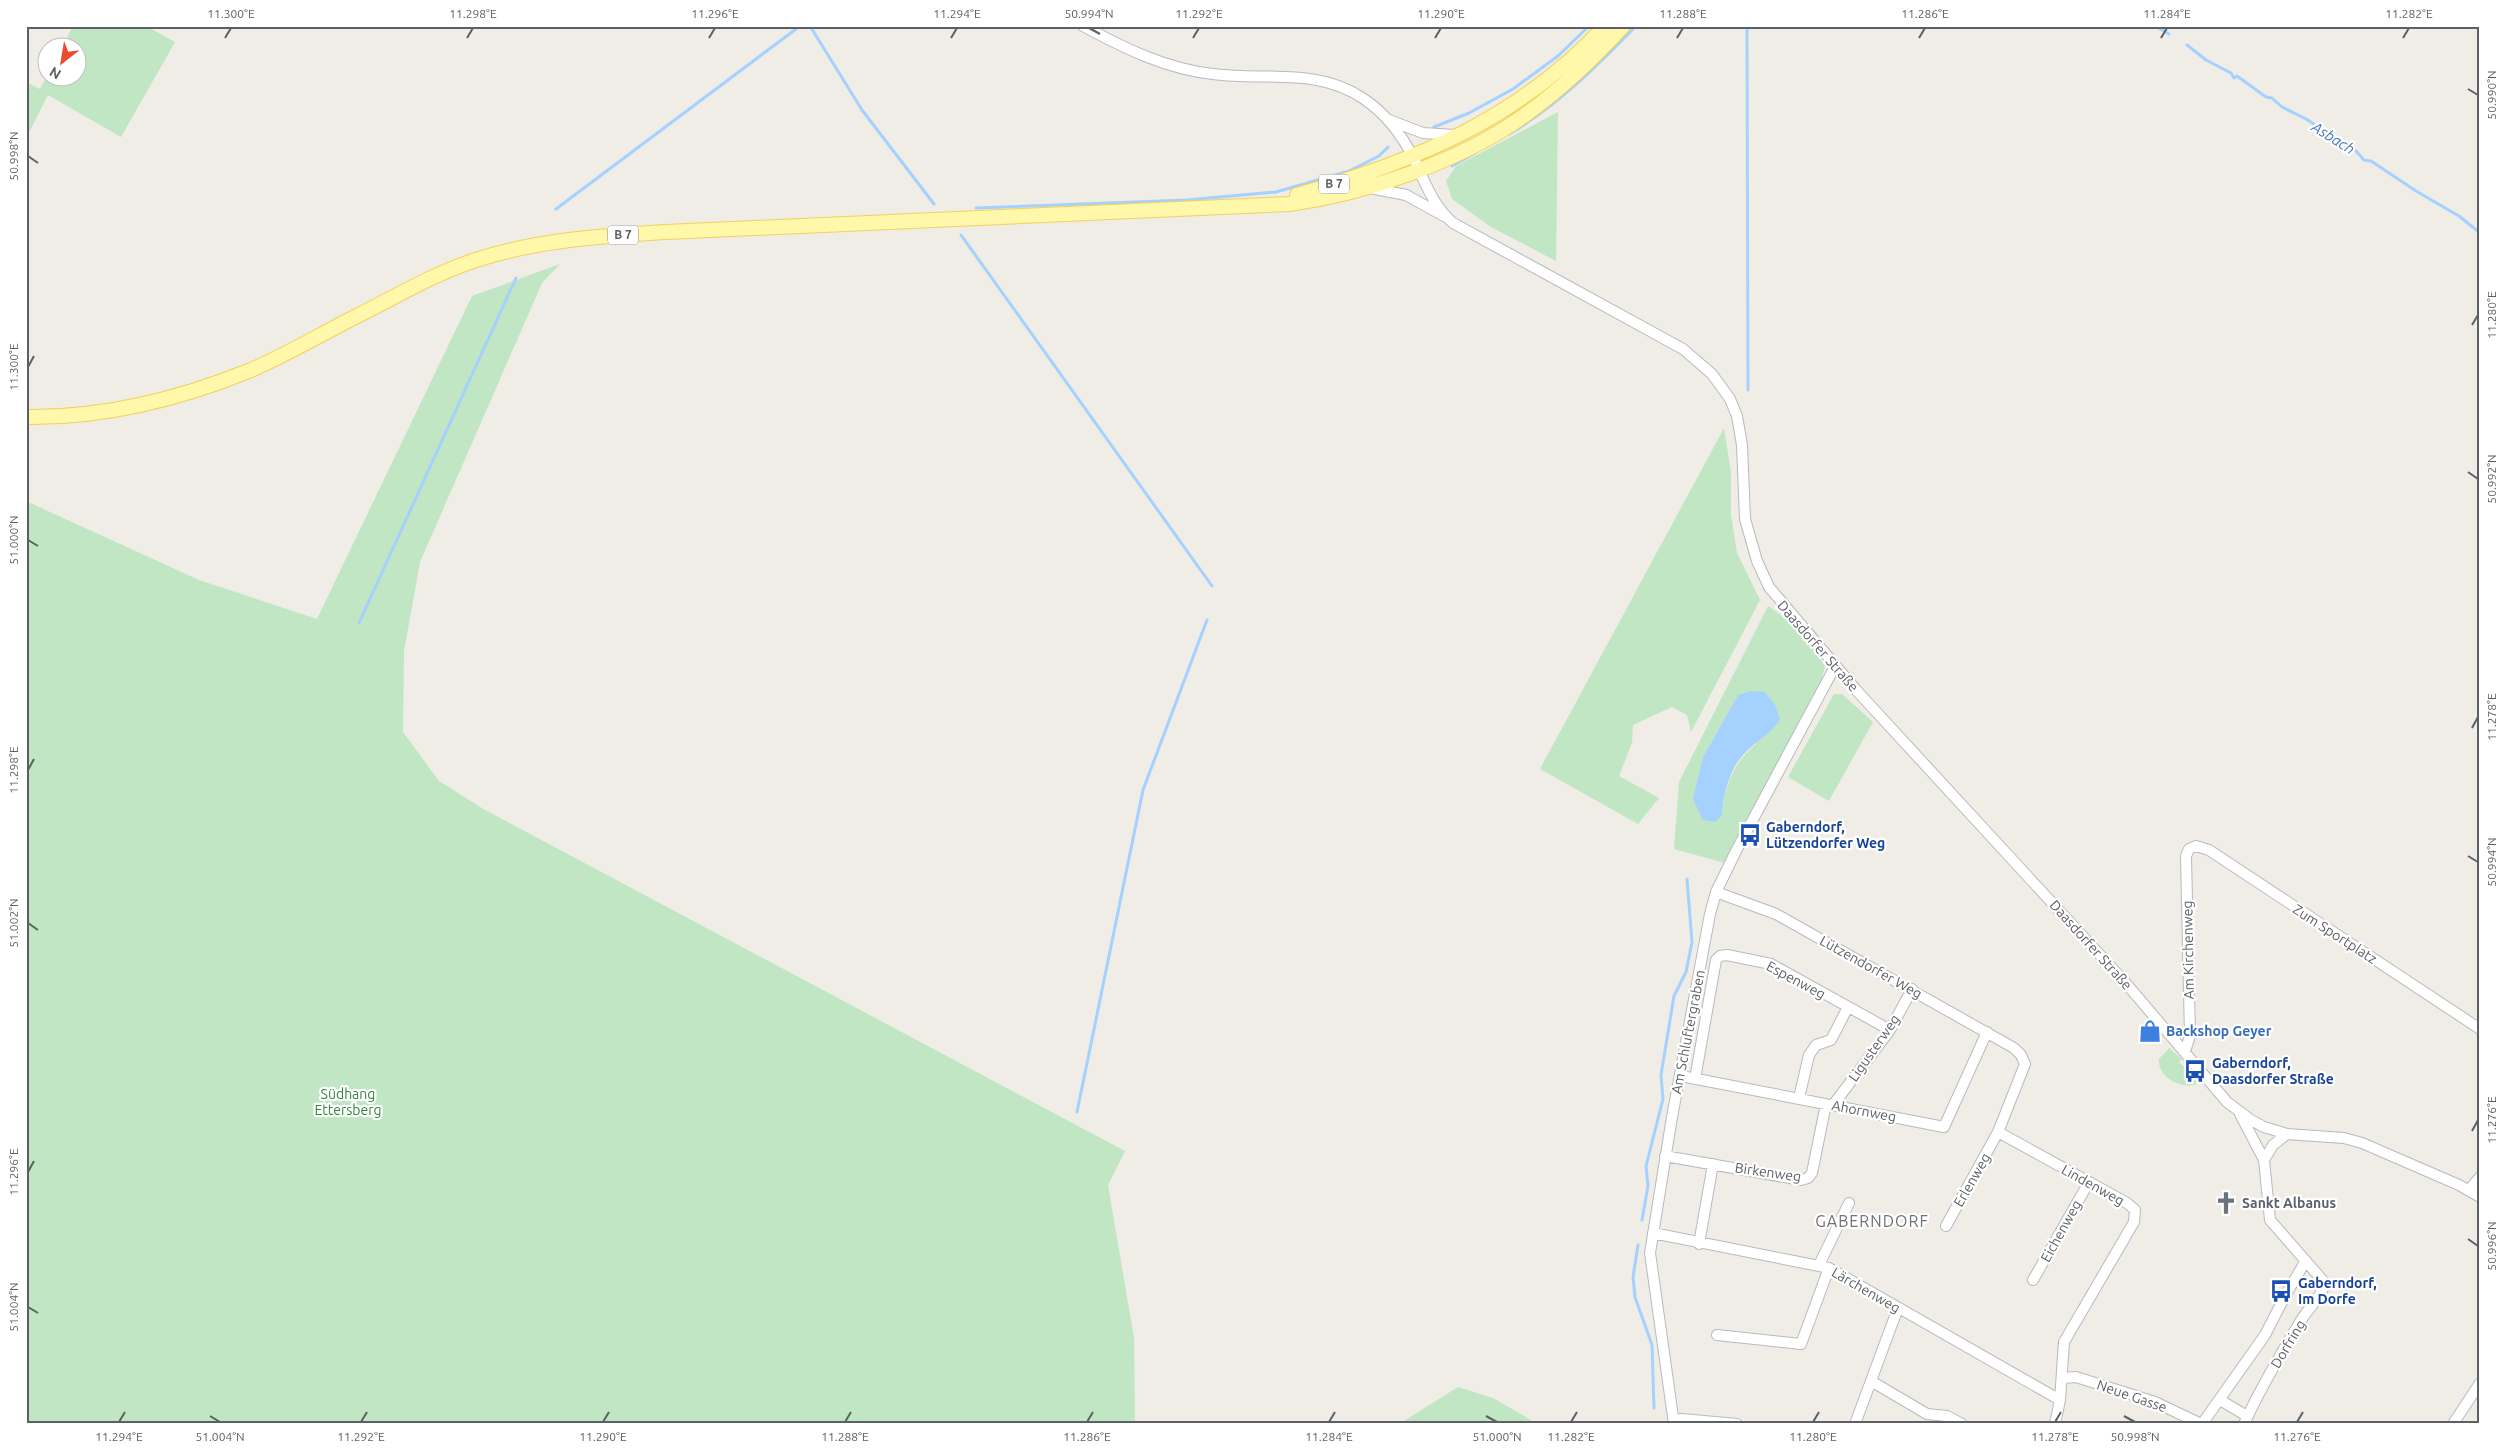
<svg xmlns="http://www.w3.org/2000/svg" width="2506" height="1450" viewBox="0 0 2506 1450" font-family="Ubuntu,sans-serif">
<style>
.green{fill:#c1e6c4;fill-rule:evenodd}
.water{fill:#a5d1ff}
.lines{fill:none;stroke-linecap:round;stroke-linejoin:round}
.stream{stroke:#a5d1ff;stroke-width:3}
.minor-casing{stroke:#b7babe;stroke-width:12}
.major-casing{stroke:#f1d15c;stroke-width:16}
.minor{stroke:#fff;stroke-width:10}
.major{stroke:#fff7aa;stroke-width:14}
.ticks{fill:none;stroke:#5c6065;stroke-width:2}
.labels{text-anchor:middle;stroke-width:4.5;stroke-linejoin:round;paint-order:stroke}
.shield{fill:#fff;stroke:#8d9093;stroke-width:1}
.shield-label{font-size:12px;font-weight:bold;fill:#5c6065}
.street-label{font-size:14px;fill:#5c6065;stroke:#fff}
.transit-label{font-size:14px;font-weight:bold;fill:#164399;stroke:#fff;text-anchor:start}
.shop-label{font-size:14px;font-weight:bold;fill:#366cbe;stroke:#fff;text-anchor:start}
.park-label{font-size:14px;fill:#35843e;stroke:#fff}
.worship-label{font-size:14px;font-weight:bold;fill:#5b616d;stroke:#fff;text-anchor:start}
.water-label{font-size:15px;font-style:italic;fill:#4376ba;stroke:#fff}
.quarter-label{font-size:16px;letter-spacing:1px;fill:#6d7277;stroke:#fff}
.neatline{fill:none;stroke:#5c6065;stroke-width:2}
.ticks-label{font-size:12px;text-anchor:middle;fill:#5c6065}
</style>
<rect width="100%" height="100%" fill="#efede5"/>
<!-- green -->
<path class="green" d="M73 26H146L175 42 121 137 48 95 26 138V82L40 89 47 76 78 78V48L62 47Z
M1558 112 1556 261 1491 227 1452 199 1446 181 1456 166Z
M560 264 542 283 420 562 404 651 403 732 439 781 485 810 1125 1151 1108 1185 1134 1338 1135 1424H26V501L199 580 317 619 472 296Z
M1724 428 1731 472V515L1737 553 1760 600 1691 732 1687 715 1672 707 1633 725 1632 743 1619 776 1659 798 1638 824 1540 769Z
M1768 606C1790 620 1812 643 1825 666L1819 688 1725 863 1674 849 1679 782ZM1738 695 1756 744C1734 762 1724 787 1722 815L1703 757Z
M1834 694H1842L1873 722 1829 801 1788 777Z
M2169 1048 2182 1059 2179 1062 2183 1066 2186 1064 2200 1083C2184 1091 2157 1078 2159 1059Z
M1458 1387 1493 1398 1538 1424H1399Z"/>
<!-- water -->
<path class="water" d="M1751 691 1765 692 1775 705 1780 719C1771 735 1756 740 1744 754 1730 768 1723 795 1722 815L1715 822 1703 820 1693 799 1703 757 1738 695Z"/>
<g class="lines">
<!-- stream -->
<path class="stream" d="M810 26 862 110 934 204
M1747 26 1748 390
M2155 26 2169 34
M2187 45 2206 60 2231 73 2234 78 2237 76 2266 97 2272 98 2282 107 2308 120 2340 143 2356 151 2364 160 2371 161 2416 191 2459 216 2479 232
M1434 127 1469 113 1513 89 1558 56 1589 26
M1509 134C1557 106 1597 66 1636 26
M1452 166 1475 153
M976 208 1187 200 1276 192 1349 171 1379 156 1388 147
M556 209 800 26
M961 235 1212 586
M359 623 516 278
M1077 1112 1143 790 1207 620
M1642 1220 1648 1186 1646 1166 1663 1099 1661 1075 1674 996 1686 972 1692 942 1687 879
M1638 1245 1633 1277 1635 1297 1652 1345 1654 1408"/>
<defs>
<path id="minor" d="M1083 26C1124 48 1166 69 1213 74 1265 81 1318 67 1364 99 1386 114 1402 135 1414 159 1425 182 1433 206 1453 223L1683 349 1712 374 1730 399 1737 416 1742 445 1745 519 1757 561 1769 587 1857 691 2124 981 2227 1102 2251 1120 2264 1127 2287 1134 2344 1138 2362 1143 2459 1185 2480 1197
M1389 120 1423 133 1455 135
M1370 188 1406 195 1444 216
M1716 892 1776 914 2014 1048 2021 1055 2025 1064 1998 1132 2127 1203 2135 1210 2134 1222 2064 1342 2060 1400 2055 1424
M2185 1051 2190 1036 2186 856 2189 849 2196 846 2209 850 2480 1029
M1681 1076 1944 1127 1987 1032
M1695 1079 1716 960 1720 956 1727 955 1771 964 1890 1030
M1799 1098 1809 1055 1816 1045 1831 1040 1848 1007
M1833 1105 1890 1030 1912 989
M2240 1114 2264 1160 2270 1220 2325 1283C2321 1298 2308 1308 2300 1322 2280 1355 2260 1389 2244 1424
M1665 1156 1801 1180 1808 1178 1812 1173 1826 1104
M2264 1160 2273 1145 2287 1134
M2469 1190 2480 1177
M1946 1226 1998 1132
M1653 1233 1829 1268 2060 1400
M1699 1244 1713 1164
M1819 1265 1849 1203
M2033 1280 2089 1182
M1717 1335 1801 1344 1829 1268
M2062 1378 2076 1377 2155 1402 2201 1424
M1871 1381 1927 1414 1947 1416 1962 1424
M2220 1400 2247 1416
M1674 1420 1682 1419 1737 1424
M1674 1424 1650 1253 1672 1117 1710 914 1716 892 1736 851 1832 672 1836 668
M1855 1424 1898 1308
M2202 1424 2265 1335 2285 1296 2305 1262
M2453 1424 2480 1383"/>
<path id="major" d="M1297 195C1416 161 1519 119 1605 26
M26 417C103 418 180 399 251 370 288 354 323 333 359 315 397 296 435 273 476 260 537 240 602 236 666 232L1289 204C1368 193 1461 161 1525 115 1561 89 1593 59 1623 26"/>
</defs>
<!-- minor casing -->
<use href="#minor" class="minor-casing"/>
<!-- major casing -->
<use href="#major" class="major-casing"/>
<!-- minor -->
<use href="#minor" class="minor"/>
<!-- major -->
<use href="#major" class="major"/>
</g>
<!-- ticks -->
<path class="ticks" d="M1089 28 1100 34M225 38 231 28M467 38 473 28M709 38 715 28M951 38 957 28M1193 38 1199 28M1435 38 1441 28M1677 38 1683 28M1919 38 1925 28M2161 38 2167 28M2403 38 2409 28M2468 89 2478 95M28 156 38 163M2472 325 2478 315M28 367 34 356M2468 472 2478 479M28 540 38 546M2472 728 2478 717M28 770 34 759M2468 856 2478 862M28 923 38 930M2472 1131 2478 1120M28 1172 34 1161M2468 1239 2478 1246M28 1307 38 1313M210 1416 220 1422M1486 1416 1497 1422M2124 1416 2135 1422M119 1422 125 1412M361 1422 367 1412M603 1422 609 1412M845 1422 851 1412M1087 1422 1093 1412M1329 1422 1335 1412M1571 1422 1577 1412M1813 1422 1819 1412M2055 1422 2061 1412M2297 1422 2303 1412"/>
<!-- icons -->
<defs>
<symbol id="bus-bare" viewBox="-9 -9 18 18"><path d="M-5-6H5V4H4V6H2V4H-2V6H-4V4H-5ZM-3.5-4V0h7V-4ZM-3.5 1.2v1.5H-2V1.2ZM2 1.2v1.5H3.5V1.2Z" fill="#1a4fb4" stroke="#fff" stroke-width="2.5" paint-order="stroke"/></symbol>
<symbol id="shop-bare" viewBox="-9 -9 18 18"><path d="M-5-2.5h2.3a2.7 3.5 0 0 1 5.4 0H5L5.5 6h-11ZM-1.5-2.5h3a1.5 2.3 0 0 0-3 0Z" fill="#3f7fe0" stroke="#fff" stroke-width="2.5" paint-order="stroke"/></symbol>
<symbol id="church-bare" viewBox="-9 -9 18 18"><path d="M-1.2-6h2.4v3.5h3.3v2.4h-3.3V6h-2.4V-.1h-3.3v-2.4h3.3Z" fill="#6b7280" stroke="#fff" stroke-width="2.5" paint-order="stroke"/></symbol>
</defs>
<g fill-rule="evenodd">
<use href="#bus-bare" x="1734" y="819" width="32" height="32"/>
<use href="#shop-bare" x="2134" y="1015" width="32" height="32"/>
<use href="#bus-bare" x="2179" y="1055" width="32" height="32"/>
<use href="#church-bare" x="2210" y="1187" width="32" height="32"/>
<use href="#bus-bare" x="2265" y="1275" width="32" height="32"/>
</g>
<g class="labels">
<!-- shield labels -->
<g class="shield">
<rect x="1319" y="174.5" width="30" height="19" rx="4"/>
<rect x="608" y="225.5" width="30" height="19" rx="4"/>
</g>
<g class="shield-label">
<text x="1334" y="188">B 7</text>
<text x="623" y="239">B 7</text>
</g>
<!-- street labels -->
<g class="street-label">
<text transform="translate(1818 646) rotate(49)" y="5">Daasdorfer Straße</text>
<text transform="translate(2335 934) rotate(33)" y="5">Zum Sportplatz</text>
<text transform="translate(2091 945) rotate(48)" y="5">Daasdorfer Straße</text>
<text transform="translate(2188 950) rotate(-91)" y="5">Am Kirchenweg</text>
<text transform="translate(1871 967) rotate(29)" y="5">Lützendorfer Weg</text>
<text transform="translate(1796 980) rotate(28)" y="5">Espenweg</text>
<text transform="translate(1688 1032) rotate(-79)" y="5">Am Schluftergraben</text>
<text transform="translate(1874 1048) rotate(-55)" y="5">Ligusterweg</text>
<text transform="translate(1864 1111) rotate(11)" y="5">Ahornweg</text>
<text transform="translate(1768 1172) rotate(8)" y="5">Birkenweg</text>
<text transform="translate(1972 1180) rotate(-60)" y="5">Erlenweg</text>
<text transform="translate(2093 1185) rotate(29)" y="5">Lindenweg</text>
<text transform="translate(2061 1231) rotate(-61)" y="5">Eichenweg</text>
<text transform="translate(1866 1290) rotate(30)" y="5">Lärchenweg</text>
<text transform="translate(2288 1344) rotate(-59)" y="5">Dorfring</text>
<text transform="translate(2132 1396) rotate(19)" y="5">Neue Gasse</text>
</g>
<!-- transit labels -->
<g class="transit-label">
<text x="1766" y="832">Gaberndorf,<tspan x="1766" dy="16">Lützendorfer Weg</tspan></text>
<text x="2212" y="1068">Gaberndorf,<tspan x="2212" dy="16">Daasdorfer Straße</tspan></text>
<text x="2298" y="1288">Gaberndorf,<tspan x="2298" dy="16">Im Dorfe</tspan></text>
</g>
<!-- shop labels -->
<g class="shop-label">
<text x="2166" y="1036">Backshop Geyer</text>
</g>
<!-- park labels -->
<g class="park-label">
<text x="348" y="1099">Südhang<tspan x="348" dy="16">Ettersberg</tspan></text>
</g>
<!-- worship labels -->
<g class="worship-label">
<text x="2242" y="1208">Sankt Albanus</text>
</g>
<!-- water labels -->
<g class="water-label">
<text transform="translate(2333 138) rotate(32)" y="5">Asbach</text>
</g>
<!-- quarter labels -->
<g class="quarter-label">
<text x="1872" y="1227">GABERNDORF</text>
</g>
</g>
<!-- border -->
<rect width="2506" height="1450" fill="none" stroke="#ffffff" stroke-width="55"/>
<!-- north arrow -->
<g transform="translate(62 62) rotate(211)"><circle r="24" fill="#ffffff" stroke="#bebfc1"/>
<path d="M0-4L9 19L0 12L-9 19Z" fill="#e94c31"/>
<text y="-8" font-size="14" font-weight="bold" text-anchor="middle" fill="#5c6065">N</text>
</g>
<rect x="28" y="28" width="2450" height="1394" class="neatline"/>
<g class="ticks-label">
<text x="231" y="18">11.300°E</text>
<text x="473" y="18">11.298°E</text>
<text x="715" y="18">11.296°E</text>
<text x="957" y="18">11.294°E</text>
<text x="1089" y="18">50.994°N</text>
<text x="1199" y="18">11.292°E</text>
<text x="1441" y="18">11.290°E</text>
<text x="1683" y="18">11.288°E</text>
<text x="1925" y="18">11.286°E</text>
<text x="2167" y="18">11.284°E</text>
<text x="2409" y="18">11.282°E</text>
<text transform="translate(2492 95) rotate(-90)" y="4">50.990°N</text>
<text transform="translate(14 156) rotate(-90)" y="4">50.998°N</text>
<text transform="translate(2492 315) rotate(-90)" y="4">11.280°E</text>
<text transform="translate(14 367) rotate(-90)" y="4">11.300°E</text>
<text transform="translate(2492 479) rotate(-90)" y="4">50.992°N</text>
<text transform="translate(14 540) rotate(-90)" y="4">51.000°N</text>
<text transform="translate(2492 717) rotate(-90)" y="4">11.278°E</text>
<text transform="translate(14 770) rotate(-90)" y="4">11.298°E</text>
<text transform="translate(2492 862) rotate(-90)" y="4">50.994°N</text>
<text transform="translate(14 923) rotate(-90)" y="4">51.002°N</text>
<text transform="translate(2492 1120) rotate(-90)" y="4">11.276°E</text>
<text transform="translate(14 1172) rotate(-90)" y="4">11.296°E</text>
<text transform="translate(2492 1246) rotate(-90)" y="4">50.996°N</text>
<text transform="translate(14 1307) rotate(-90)" y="4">51.004°N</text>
<text x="119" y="1441">11.294°E</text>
<text x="220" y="1441">51.004°N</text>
<text x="361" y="1441">11.292°E</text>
<text x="603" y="1441">11.290°E</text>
<text x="845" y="1441">11.288°E</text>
<text x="1087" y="1441">11.286°E</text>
<text x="1329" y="1441">11.284°E</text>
<text x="1497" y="1441">51.000°N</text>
<text x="1571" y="1441">11.282°E</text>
<text x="1813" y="1441">11.280°E</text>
<text x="2055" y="1441">11.278°E</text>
<text x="2135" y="1441">50.998°N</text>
<text x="2297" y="1441">11.276°E</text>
</g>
</svg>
